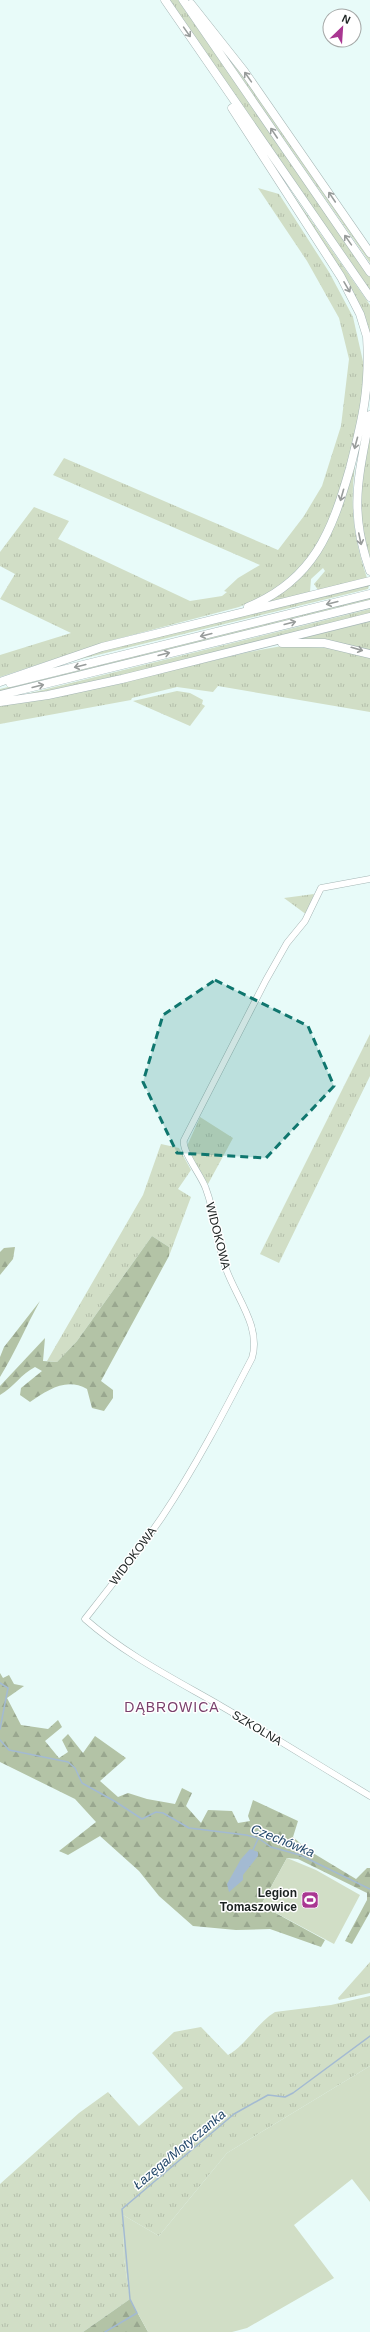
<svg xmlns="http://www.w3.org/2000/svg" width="370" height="2332" viewBox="0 0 370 2332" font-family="Arial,sans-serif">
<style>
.grass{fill:url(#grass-tufts)}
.forest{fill:url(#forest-firs)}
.green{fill:#d1dec6}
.water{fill:#a3bad2}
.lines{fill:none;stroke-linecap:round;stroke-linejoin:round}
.stream{stroke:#a3bad2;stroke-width:1.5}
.secondary-casing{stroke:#a5b6b5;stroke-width:7}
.highway-casing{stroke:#a5b6b5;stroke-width:9}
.secondary{stroke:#fff;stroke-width:6}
.highway{stroke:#fff;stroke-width:8}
.oneway{stroke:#989c9b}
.marked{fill:#0f766e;fill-opacity:0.2;stroke:#0f766e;stroke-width:3;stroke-dasharray:8 5;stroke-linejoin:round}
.labels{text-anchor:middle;stroke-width:3;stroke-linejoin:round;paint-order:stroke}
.street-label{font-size:12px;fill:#1b2221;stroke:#fff}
.poi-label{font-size:12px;font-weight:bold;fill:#1b2221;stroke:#fff;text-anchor:end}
.water-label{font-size:13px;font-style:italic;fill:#224769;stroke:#fff}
.quarter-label{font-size:14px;letter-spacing:1px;fill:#7a406c;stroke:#fff}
</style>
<defs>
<pattern id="grass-tufts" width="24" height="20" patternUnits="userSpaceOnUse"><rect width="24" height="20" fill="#d1dec6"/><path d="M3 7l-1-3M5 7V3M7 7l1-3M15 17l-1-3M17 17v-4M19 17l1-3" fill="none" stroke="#b3beaa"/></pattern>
<pattern id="forest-firs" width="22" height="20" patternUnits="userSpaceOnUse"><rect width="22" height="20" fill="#b3c3a6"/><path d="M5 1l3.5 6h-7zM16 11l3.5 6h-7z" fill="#99a78f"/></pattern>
</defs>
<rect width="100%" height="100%" fill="#e8fbf9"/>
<!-- grass -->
<path class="grass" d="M168 0H178L370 277V293Z
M223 51 265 105 370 257V263Z
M283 180 370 305V336L354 293Z
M258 188 279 194 329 272 353 317 364 366 362 410 336 506 312 555 279 587 258 599 239 607 109 641 0 677V655L71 633 0 599 15 574 0 566V552L34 507 69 521 58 539 190 601 222 596 227 592 224 591 238 578 260 565 53 475 64 458 278 550 304 516 322 486 341 426 349 359 339 318 307 261Z
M370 432V561L361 520V473Z
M357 453C349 500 352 533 367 578L318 590 314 584 325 571 323 568 311 579 310 592 262 604 320 552 326 543Z
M370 583 368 589 40 669 83 654Z
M370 597V601L0 692V689Z
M370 609V615L64 689 6 699Z
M370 620V651L329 641 294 639Z
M282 646 333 648 370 658V712L218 686 213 692 177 687 132 698 131 700 0 724V706L92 689 249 652Z
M177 691 190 693 203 700 202 704 205 706 190 726 133 701Z
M314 894 307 915 284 898Z
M370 1034V1076L279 1263 260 1254Z
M200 1117 233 1138 208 1184 190 1156 187 1146Z
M161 1144 179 1148 191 1170 178 1189 191 1197 169 1256V1247L152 1236 77 1341 57 1362 47 1361 143 1195Z
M370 1962V1993L339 2000 338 1998Z
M370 1996V2066L227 2153 159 2236 123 2215 124 2259 130 2299 83 2332H0V2184L79 2113 108 2092 139 2126 183 2088 152 2053 174 2032 201 2027 228 2055C247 2044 257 2023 275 2012L331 2005Z"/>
<!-- forest -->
<path class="forest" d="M152 1236 169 1247V1256L101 1381 113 1390V1398L104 1411 92 1408 87 1389C66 1377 48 1390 30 1402L20 1395 21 1388 42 1371 35 1367C21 1374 14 1387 0 1395V1386L45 1338 43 1361 57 1362 77 1341Z
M15 1247 13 1259 0 1275V1252L4 1248Z
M40 1301C26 1326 15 1353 0 1377V1357L4 1347Z
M0 1673 3 1678 9 1675 14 1684 24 1686 7 1698 21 1725 48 1729 58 1720 62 1727 45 1741 59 1758 68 1752 62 1740 68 1734 83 1753 95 1736 126 1758 100 1781 118 1797 128 1793 147 1799 175 1804 182 1788 192 1793 186 1806 201 1823 208 1810 232 1811 238 1823 250 1821 248 1816 253 1800 298 1821 293 1837 308 1850 356 1879 367 1868H370V1912L352 1944 345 1941 367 1900V1893L298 1859 287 1858 261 1905 325 1940 321 1947 270 1929 236 1930 193 1926 159 1896 139 1871 100 1836 68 1855 59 1851 96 1822 75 1799 0 1762Z
M130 2299 148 2332H83Z"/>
<!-- green -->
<path class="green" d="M287 1858 316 1870 360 1895 334 1944 261 1905Z
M370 2066V2202L352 2179 294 2225 334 2278 247 2328 232 2332H148L130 2299 124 2259 123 2215 159 2236 227 2153Z"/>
<!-- water -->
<path class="water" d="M250 1849 258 1852V1856L243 1875V1880L229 1892 227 1884 241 1859Z"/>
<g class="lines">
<!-- stream -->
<path class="stream" d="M0 1683 8 1688 0 1729
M0 1740 9 1750 68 1762 75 1768 82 1783 116 1802 142 1819 156 1812 163 1813 189 1828 246 1835 258 1838 271 1847 300 1855 370 1889
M254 1837 257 1831
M253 1850 258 1839
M105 2332 137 2313 130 2299 122 2209 234 2114 268 2095 285 2097 293 2093 370 2036"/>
<defs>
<path id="secondary" d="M370 879 321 888 305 921 287 943 266 980 184 1140C181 1151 202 1176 206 1189 215 1213 217 1239 224 1263 233 1294 262 1325 252 1358 224 1412 196 1466 162 1517 138 1552 111 1586 85 1619 126 1655 174 1679 221 1706 271 1735 320 1766 370 1796"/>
<path id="highway" d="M165 0 370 297
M183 0 370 272
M191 4 244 71 370 253
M232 108 341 277 360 314 368 340
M370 415C359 476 348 510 370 571
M248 607C314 580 332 531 350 468 363 418 370 387 367 336
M282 643H324L370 654
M0 682 102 647 370 581
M10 683 370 594
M0 695 370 604
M0 702 48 695 122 679 370 617"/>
</defs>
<!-- secondary casing -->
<use href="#secondary" class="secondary-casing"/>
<!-- highway casing -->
<use href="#highway" class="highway-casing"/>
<!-- secondary -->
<use href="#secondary" class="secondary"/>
<!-- highway -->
<use href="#highway" class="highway"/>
</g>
<!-- one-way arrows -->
<defs><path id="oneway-shaft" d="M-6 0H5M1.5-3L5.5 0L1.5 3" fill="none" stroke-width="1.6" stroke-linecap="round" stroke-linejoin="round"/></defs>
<g class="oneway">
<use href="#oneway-shaft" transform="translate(187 32) rotate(55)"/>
<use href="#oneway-shaft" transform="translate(248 77) rotate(-125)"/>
<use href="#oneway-shaft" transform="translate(274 133) rotate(-124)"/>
<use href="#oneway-shaft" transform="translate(332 197) rotate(-124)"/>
<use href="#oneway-shaft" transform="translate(348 240) rotate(-125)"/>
<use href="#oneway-shaft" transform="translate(347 287) rotate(60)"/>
<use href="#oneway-shaft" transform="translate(356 443) rotate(105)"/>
<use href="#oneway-shaft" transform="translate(342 495) rotate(106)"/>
<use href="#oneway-shaft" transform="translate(360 539) rotate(78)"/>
<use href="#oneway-shaft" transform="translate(332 603) rotate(166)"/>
<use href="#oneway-shaft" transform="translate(290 623) rotate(-14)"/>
<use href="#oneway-shaft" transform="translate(206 635) rotate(166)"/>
<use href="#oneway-shaft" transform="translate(357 649) rotate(16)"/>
<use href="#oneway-shaft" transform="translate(164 654) rotate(-14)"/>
<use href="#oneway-shaft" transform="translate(80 666) rotate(166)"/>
<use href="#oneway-shaft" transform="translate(38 686) rotate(-14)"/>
</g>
<!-- marked area -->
<path class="marked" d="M215 980 308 1026 334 1086 266 1158 177 1153 143 1082 163 1015Z"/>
<!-- icons -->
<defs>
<symbol id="stadium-square" viewBox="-11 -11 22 22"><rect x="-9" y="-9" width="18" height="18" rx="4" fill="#a93691" stroke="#fff"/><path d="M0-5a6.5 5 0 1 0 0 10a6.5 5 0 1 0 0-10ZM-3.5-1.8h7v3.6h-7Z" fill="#fff"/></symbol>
</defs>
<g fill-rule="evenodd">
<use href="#stadium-square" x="300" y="1890" width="20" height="20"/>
</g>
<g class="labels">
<!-- street labels -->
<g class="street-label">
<text transform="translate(218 1236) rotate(76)" y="4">WIDOKOWA</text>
<text transform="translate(133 1556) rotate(-53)" y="4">WIDOKOWA</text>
<text transform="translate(257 1728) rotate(31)" y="4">SZKOLNA</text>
</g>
<!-- poi labels -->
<g class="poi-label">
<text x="297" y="1897">Legion<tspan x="297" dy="14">Tomaszowice</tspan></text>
</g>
<!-- water labels -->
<g class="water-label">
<text transform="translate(283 1840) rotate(22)" y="5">Czechówka</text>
<text transform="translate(179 2149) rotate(-40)" y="5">Łazęga/Motyczanka</text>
</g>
<!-- quarter labels -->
<g class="quarter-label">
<text x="172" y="1712">DĄBROWICA</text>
</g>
</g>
<!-- north arrow -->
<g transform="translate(342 28) rotate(25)"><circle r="19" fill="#ffffff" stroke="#a4a7a6"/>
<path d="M0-3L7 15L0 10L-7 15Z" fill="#a93691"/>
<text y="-6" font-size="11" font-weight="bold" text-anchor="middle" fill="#1b2221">N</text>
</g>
</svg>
